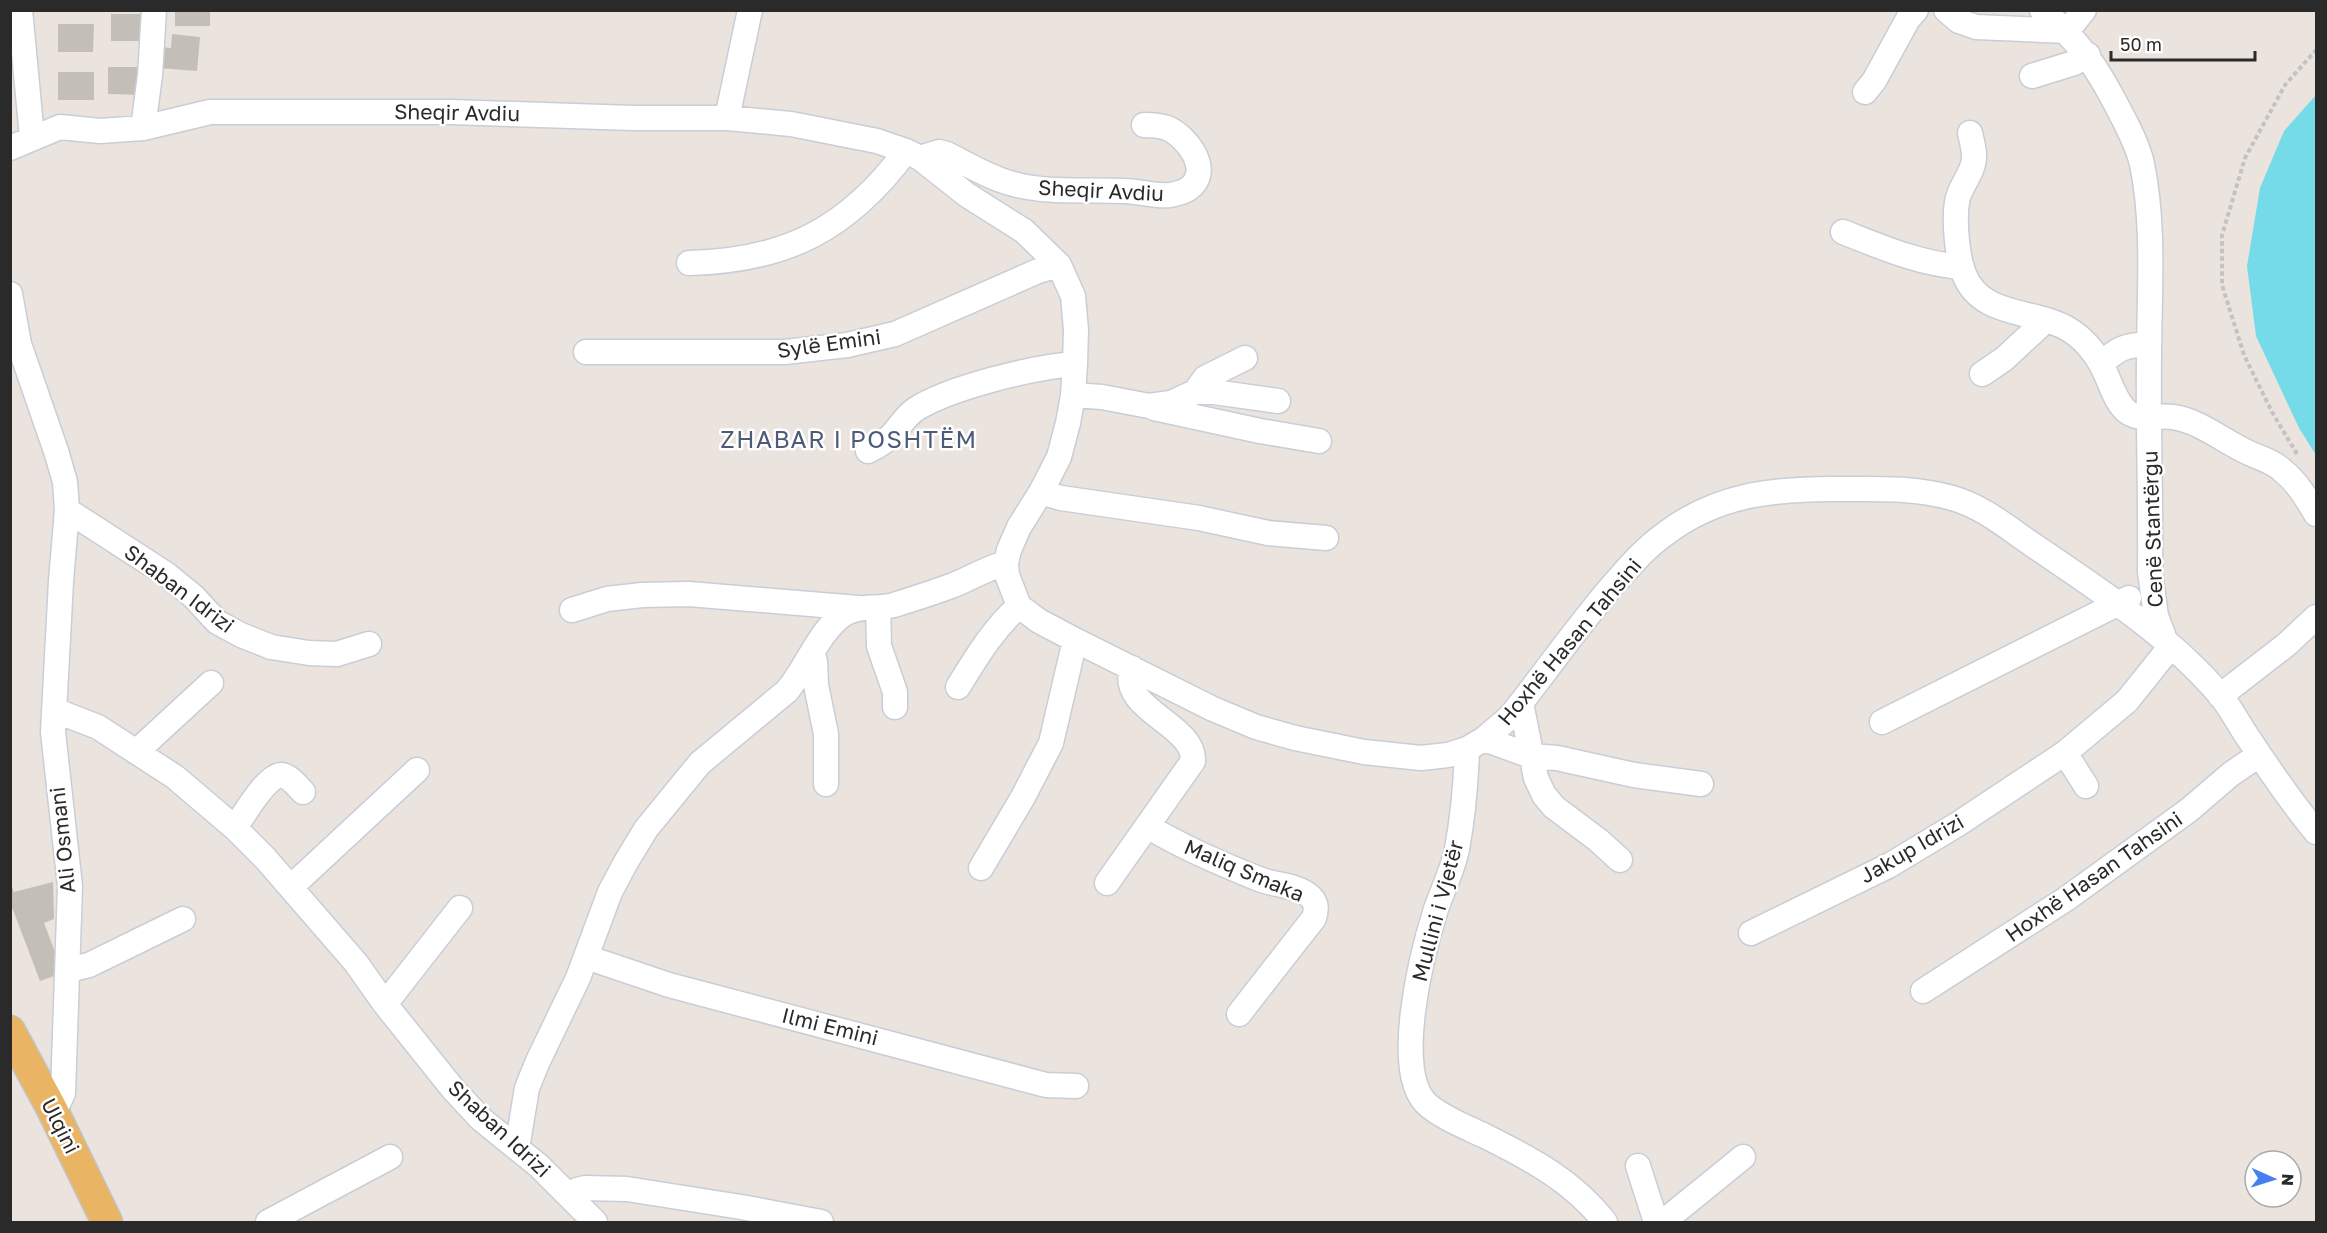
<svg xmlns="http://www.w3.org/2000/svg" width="2327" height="1233" viewBox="0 0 2327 1233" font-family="'Golos Text',sans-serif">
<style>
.water{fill:#75dbe8}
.building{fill:#c4beb8}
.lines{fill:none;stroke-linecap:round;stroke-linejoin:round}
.minor-casing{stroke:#c8ced7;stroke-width:27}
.major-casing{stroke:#c3c3c3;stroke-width:33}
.path{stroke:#c3c3c3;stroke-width:4;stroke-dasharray:4.5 3;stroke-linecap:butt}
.minor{stroke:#fff;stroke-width:24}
.major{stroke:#e9b564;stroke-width:30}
.labels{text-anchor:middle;stroke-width:5;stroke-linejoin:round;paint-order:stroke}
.street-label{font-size:21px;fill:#2a2a2a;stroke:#fff}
.quarter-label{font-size:24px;letter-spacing:1.5px;fill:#4d5b78;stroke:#fff}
</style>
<rect width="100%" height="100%" fill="#ebe3dd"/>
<!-- water -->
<path class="water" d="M2316 95V455L2299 428 2256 336 2247 266 2260 188 2284 131Z"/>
<!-- building -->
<path class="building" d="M175 10H210V26H175Z
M111 14H147L146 41H111Z
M58 24H94L93 52H58Z
M172 34 200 37 197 71 159 68 160 47 171 48Z
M108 67H143V95L108 94Z
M58 72H94V100H58Z
M10 882 14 892 53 882 54 919 44 923 63 973 40 981 10 902Z"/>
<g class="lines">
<defs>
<path id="minor" d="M20 10 32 137
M1946 10 1959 21 1976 27 2067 31 2084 10
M2042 10C2080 42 2097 67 2119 110 2128 127 2138 146 2142 164 2155 227 2149 295 2149 359 2148 430 2151 501 2150 572L2156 616 2165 640
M2032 76 2074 63 2088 55
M1865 92 1874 81 1908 19 1916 10
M727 118 750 10
M143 128 150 75 154 10
M1970 133C1972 142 1976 155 1973 164 1970 177 1959 188 1957 202 1954 220 1957 257 1964 274 1981 318 2034 309 2068 329 2082 337 2095 352 2102 366 2110 380 2115 404 2129 413 2142 421 2158 415 2173 417 2200 421 2223 441 2247 452 2259 458 2273 461 2283 471 2297 482 2307 499 2316 514
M10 148 60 127 100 131 143 128 210 112H451L633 118H727L791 124 877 141 906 151 920 158 967 195 1024 231 1059 265 1073 296 1076 330 1075 364 1073 395 1068 423 1059 457 1041 492 1019 527 1009 550 1006 563 1007 575 1019 606 1039 621 1075 640 1213 709 1256 727 1295 738 1364 752 1421 758 1448 755 1467 749 1484 739 1510 717C1545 673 1576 628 1613 585 1629 567 1645 548 1665 534 1716 495 1771 489 1833 489 1873 489 1914 487 1952 498 1982 506 2008 528 2033 545 2099 590 2168 634 2220 695 2231 708 2239 725 2249 739 2270 771 2292 803 2316 832
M920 158 939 152 947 154C967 164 988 177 1010 183 1047 194 1086 189 1124 191 1139 191 1155 197 1170 195 1176 194 1183 192 1188 189 1214 172 1187 136 1167 128 1159 125 1152 125 1144 125
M1843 232C1881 247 1920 264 1962 267
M689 263C786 261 848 229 906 151
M10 294 19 344 57 454 65 482 67 510 61 581 53 732 70 886 63 1093 58 1104 52 1109
M586 352H785L847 345 895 334 1038 271 1059 265
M2101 364C2118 348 2126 345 2149 344
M1982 374 2004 359 2046 320
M1195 392H1214L1278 401
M1073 395 1102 397 1149 406 1171 403 1195 392 1205 378 1245 358
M1154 408 1260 431 1319 441
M868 451C876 447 885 442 891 436 900 427 905 416 916 409 951 387 1034 367 1075 364
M1041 492 1061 498 1199 518 1268 533 1326 538
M67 510 166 574 194 597 217 622 241 635 271 647 309 653 337 654 369 644
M878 608 879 646 895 692V707
M572 610 607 599 642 595 689 594 858 608
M812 656 815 661 816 685 826 734V784
M958 687C976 658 993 629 1019 606
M2220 696 2286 645 2316 617
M1521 703 1536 778 1544 795 1554 807 1598 840 1620 860
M54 710 98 727 175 777 235 828 265 858 356 963 385 1004 453 1089 481 1119 539 1166 595 1222
M1882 722 2129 598
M1484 739 1531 756 1557 758 1634 775 1701 784
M1467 749C1466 782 1463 816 1457 849 1453 869 1443 889 1436 909 1423 950 1390 1076 1429 1106 1445 1119 1466 1127 1485 1136 1531 1159 1573 1181 1605 1222
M136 752 211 683
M2065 753 2086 786
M1147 826C1182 847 1221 864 1259 879 1274 885 1294 885 1307 894 1317 901 1317 908 1314 918L1239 1014
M235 828C243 816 267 775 281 775 290 776 297 786 303 792
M981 868 1023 797 1051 743 1075 640
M1107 883 1193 761C1195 724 1118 710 1132 668
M291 887 417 770
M1751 933 1890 865 1958 824 2065 753 2127 701 2171 646
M586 957 669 985 1046 1085 1076 1086
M68 970 89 965 183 919
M1923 991 2066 899 2189 810 2231 774 2259 755
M385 1004 460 908
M517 1148 527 1088 538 1061 578 978 610 892 626 862 646 829 700 763 787 691C806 668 818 634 841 616 857 604 876 610 894 605 913 599 932 593 951 586 970 579 986 568 1006 563
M1638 1166 1656 1222
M571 1196 577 1190 585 1188 627 1189 741 1207 821 1222
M268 1222 390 1157
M1663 1222 1743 1157"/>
<path id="major" d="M10 1031 52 1109 107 1222"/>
</defs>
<!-- minor casing -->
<use href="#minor" class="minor-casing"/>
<!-- major casing -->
<use href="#major" class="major-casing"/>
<!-- path -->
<path class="path" d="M2297 454 2272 412 2244 355 2222 285V235L2245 158 2285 85 2316 50"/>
<!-- minor -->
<use href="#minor" class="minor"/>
<!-- major -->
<use href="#major" class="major"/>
</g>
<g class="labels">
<!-- street labels -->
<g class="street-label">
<text transform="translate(457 113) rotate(1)" y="7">Sheqir Avdiu</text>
<text transform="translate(1101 191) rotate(3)" y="7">Sheqir Avdiu</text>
<text transform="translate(829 344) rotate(-8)" y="7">Sylë Emini</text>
<text transform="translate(2153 529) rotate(-92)" y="7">Cenë Stantërgu</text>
<text transform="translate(179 589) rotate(37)" y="7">Shaban Idrizi</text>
<text transform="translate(1570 642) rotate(-50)" y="7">Hoxhë Hasan Tahsini</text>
<text transform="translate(63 840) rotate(-96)" y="7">Ali Osmani</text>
<text transform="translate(1912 849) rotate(-30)" y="7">Jakup Idrizi</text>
<text transform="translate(1244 871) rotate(23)" y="7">Maliq Smaka</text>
<text transform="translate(2094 877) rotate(-35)" y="7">Hoxhë Hasan Tahsini</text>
<text transform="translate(1438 911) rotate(-75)" y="7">Mullini i Vjetër</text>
<text transform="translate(830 1027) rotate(14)" y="7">Ilmi Emini</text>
<text transform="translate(60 1126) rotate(63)" y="7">Ulqini</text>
<text transform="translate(499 1129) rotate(43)" y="7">Shaban Idrizi</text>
</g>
<!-- quarter labels -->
<g class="quarter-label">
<text x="849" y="448">ZHABAR I POSHTËM</text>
</g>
</g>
<!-- border -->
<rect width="2327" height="1233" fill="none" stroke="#2a2a2a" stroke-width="24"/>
<!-- north arrow -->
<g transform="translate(2273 1179) rotate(93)"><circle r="28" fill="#ffffff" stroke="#aaaaaa" stroke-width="1.5"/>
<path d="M0-4.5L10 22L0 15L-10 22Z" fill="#457ff0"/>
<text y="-9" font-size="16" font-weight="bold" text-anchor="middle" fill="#2a2a2a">N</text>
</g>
<!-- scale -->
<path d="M2111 51v9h144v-9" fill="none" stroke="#2a2a2a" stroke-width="3"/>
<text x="2120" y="51" font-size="18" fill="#2a2a2a" stroke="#ffffff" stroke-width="4.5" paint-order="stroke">50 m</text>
</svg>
